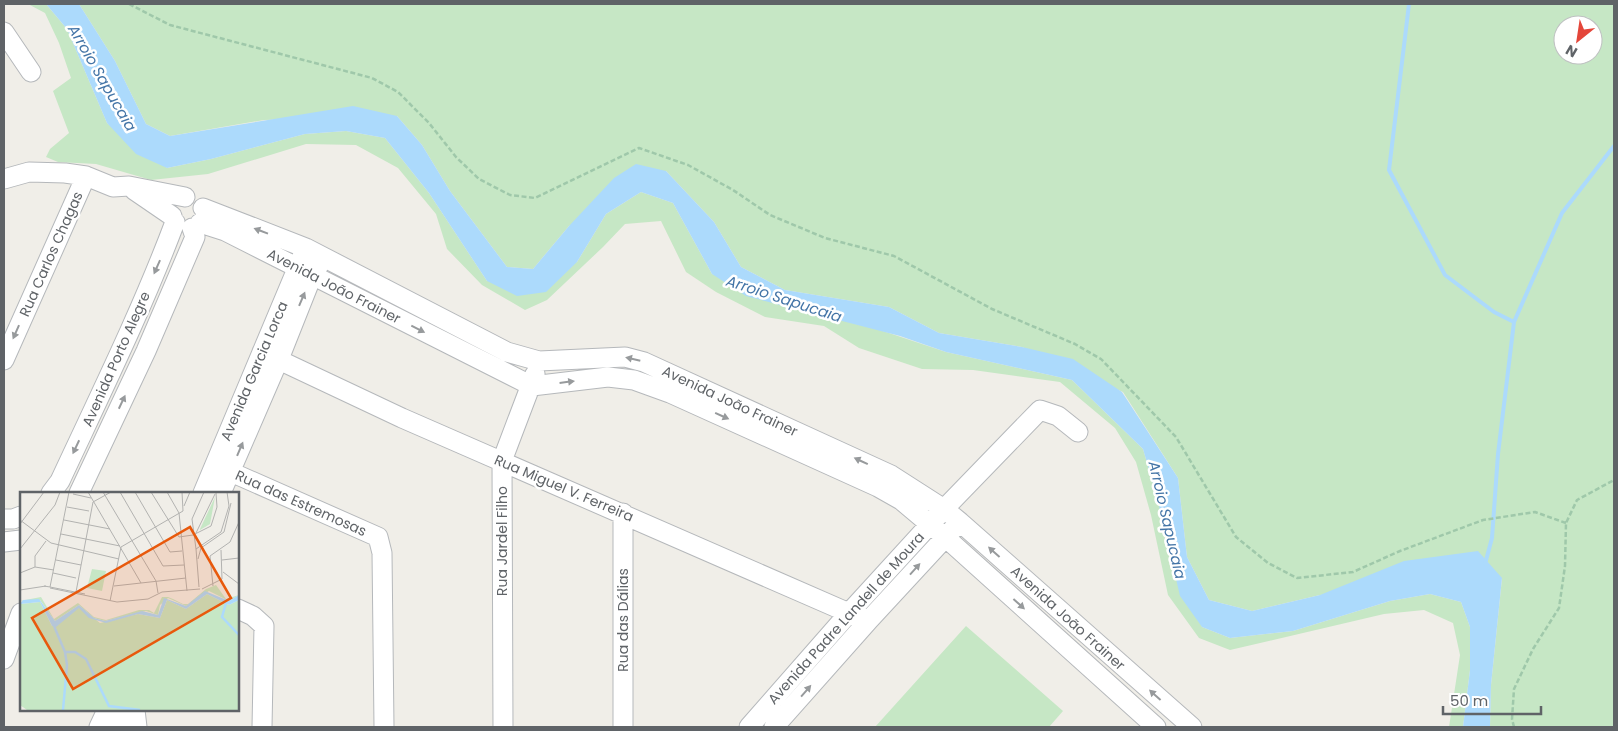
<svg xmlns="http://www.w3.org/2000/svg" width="1618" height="731" viewBox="0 0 1618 731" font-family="Poppins,sans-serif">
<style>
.green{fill:#c6e7c5;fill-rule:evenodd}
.water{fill:#acdafc}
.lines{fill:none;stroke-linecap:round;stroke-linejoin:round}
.stream{stroke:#acdafc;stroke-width:4}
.minor-casing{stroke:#b5b8bb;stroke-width:21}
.path{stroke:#9fc8aa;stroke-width:2.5;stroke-dasharray:5 2.5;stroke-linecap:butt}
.minor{stroke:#fff;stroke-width:19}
.oneway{fill:#979a9c}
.labels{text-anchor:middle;stroke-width:5;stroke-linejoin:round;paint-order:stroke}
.street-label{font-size:14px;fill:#5f6367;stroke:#fff}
.water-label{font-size:15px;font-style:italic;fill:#4475a7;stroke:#fff}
.inset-river{fill:none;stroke:#acdafc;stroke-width:2.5}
.inset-road{fill:none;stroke:#b2b2b0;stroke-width:1}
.view{fill:#e8590c;fill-opacity:0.15;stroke:#e8590c;stroke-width:2.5}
.inset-edge{fill:none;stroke:#5f6367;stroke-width:2.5}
</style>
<rect width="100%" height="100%" fill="#f0eee8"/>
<!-- green -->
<path class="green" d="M28 4H46L67 29 107 123 167 168 211 159 305 134 346 131 385 138 429 193 487 281 577 262 606 214 641 192 673 203 712 274 946 352 1072 380 1143 449 1157 497 1202 627 1230 638 1293 631 1390 601 1430 594 1461 602 1470 627V670L1463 727H1449L1460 655 1453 623 1424 610 1384 614 1230 650 1199 638 1168 595 1151 515 1136 462 1115 428 1060 382 973 370 922 369 859 348 824 326 765 317 716 292 686 272 661 221 625 224 603 247 547 300 525 310 482 285 447 249 436 214 398 168 356 145 306 144 208 174 151 180 96 164 58 162 46 157 50 149 69 133 53 91 71 78 59 43 45 13Z
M79 4H1614V727H1490L1491 685 1502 578 1320 595 1252 611 1209 600 1187 557 1178 478 1123 392 1022 347 939 333 889 307 785 290 741 267 714 222 666 171 569 226 533 269 507 267 450 191 422 145 397 116 264 120 170 136 146 124 115 61ZM1563 25H1593V55H1563Z
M966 626 1063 711 1049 727H875Z"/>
<!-- water -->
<path class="water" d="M46 4H79L115 61 146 124 170 136 353 106 397 116 422 145 450 191 507 267 533 269 569 226 614 178 636 164 666 171 714 222 741 267 785 290 889 307 939 333 1022 347 1073 359 1122 392 1178 478 1187 557 1209 600 1252 611 1320 595 1404 561 1478 551 1502 578 1491 685 1490 727H1463L1470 670V627L1461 602 1430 594 1390 601 1293 631 1230 638 1202 627 1180 596 1157 497 1143 449 1072 380 946 352 900 336 746 296 712 274 673 203 641 192 606 214 577 262 546 292 517 296 487 281 429 193 385 138 346 131 305 134 211 159 167 168 136 154 107 123 67 29Z"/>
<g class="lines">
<!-- stream -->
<path class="stream" d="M1409 4 1389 170 1445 275 1494 312 1514 322
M1485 564 1492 538 1498 454 1514 322 1562 213 1614 146"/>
<defs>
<path id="minor" d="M4 32 31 72
M4 179 29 172 65 173 86 176 113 187 129 186 185 197
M134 190 172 216
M203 208 306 248 507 352 539 361 625 357 644 362 891 475 944 509 960 522 1192 727
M200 223 225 231 532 386 608 377 634 380 670 393 878 487 901 500 945 537 1156 727
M262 352 402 418 849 613 869 620
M4 360 86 176
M215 465 378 537 382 553 384 727
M51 493 60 481C100 395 142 310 175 222
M79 493 146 351 195 237 192 228
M203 493 302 257
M221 493 279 359 312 276 319 265
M623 513V727
M4 519H13L21 516
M4 542 21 540
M238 609 253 616 264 626 262 727
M4 659 21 613
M135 710 137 727
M99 727 107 710
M118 727 126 710
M503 727 502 461 535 374
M749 727 849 613 944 509 1040 410 1058 416 1078 432
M774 727 869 620 954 528"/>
</defs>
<!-- minor casing -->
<use href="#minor" class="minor-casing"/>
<!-- path -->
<path class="path" d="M129 4 170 25 372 78 398 92 429 123 456 157 479 179 510 195 535 198 639 148 688 165 733 190 770 215 825 238 894 256 992 309 1075 344 1101 359 1176 437 1236 537 1268 563 1297 578 1353 572 1400 551 1483 520 1535 512 1566 523
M1514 727 1512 719 1514 689 1533 649 1559 608 1565 566 1566 523 1577 500 1614 480"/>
<!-- minor -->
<use href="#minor" class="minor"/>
</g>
<!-- one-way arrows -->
<defs><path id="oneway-solid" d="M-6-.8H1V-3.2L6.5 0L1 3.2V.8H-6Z" transform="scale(1.25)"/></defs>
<g class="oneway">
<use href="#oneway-solid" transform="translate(261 231) rotate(-159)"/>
<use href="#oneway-solid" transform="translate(157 267) rotate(114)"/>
<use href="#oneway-solid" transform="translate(302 299) rotate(-67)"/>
<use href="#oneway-solid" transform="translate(418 329) rotate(27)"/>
<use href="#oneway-solid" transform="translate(16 332) rotate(114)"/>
<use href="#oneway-solid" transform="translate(633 359) rotate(-167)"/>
<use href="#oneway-solid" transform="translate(567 382) rotate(-7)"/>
<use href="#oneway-solid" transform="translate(122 402) rotate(-65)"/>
<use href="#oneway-solid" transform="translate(722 416) rotate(24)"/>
<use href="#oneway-solid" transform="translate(76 447) rotate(115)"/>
<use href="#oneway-solid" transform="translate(240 449) rotate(-67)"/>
<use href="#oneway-solid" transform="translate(861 461) rotate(-155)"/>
<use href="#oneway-solid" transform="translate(994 552) rotate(-138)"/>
<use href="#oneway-solid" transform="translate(915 569) rotate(-48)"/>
<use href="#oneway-solid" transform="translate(1019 604) rotate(42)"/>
<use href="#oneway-solid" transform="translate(806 691) rotate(-49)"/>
<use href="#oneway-solid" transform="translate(1155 695) rotate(-138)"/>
</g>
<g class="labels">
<!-- street labels -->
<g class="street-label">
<text transform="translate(51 254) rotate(-66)" y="5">Rua Carlos Chagas</text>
<text transform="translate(334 286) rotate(27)" y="5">Avenida João Frainer</text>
<text transform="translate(116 359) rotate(-66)" y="5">Avenida Porto Alegre</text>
<text transform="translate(254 371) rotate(-67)" y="5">Avenida Garcia Lorca</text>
<text transform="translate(730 401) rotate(25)" y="5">Avenida João Frainer</text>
<text transform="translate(564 488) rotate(23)" y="5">Rua Miguel V. Ferreira</text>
<text transform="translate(301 503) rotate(24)" y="5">Rua das Estremosas</text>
<text transform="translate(502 541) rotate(-90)" y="5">Rua Jardel Filho</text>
<text transform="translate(846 618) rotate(-48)" y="5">Avenida Padre Landell de Moura</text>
<text transform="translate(1068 618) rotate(42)" y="5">Avenida João Frainer</text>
<text transform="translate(623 620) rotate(-90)" y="5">Rua das Dálias</text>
</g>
<!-- water labels -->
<g class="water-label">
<text transform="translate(102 78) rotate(60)" y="5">Arroio Sapucaia</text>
<text transform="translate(784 299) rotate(18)" y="5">Arroio Sapucaia</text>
<text transform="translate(1167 520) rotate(77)" y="5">Arroio Sapucaia</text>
</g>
</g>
<!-- overview -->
<g transform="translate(20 492)">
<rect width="219" height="219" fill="#f0eee8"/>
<path d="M195 5 190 32 180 38V37ZM72 77 86 79 82 99 67 96ZM196 93 206 107 219 103 209 109 189 99 166 114 148 106 140 113 138 123 126 119 85 129 74 126 59 113 35 129 20 108 0 109 21 105 34 127 58 111 74 125 86 128 119 118H129L134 121 142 105H148L153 107 163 112H168L186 97ZM187 102 209 113 219 108V218H7L0 213V112L20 110 32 134 60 115 80 131 118 122 140 126 147 108 166 117Z" fill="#c6e7c5"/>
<path d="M185 99 209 109 219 103V108L209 113 187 102 166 117 147 108 140 126 118 122 86 131 69 126 59 116 36 135 32 134 20 110 0 112 3 108 19 107 35 129 59 113 74 126 85 129 122 119 138 123 144 106 166 114Z" fill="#acdafc"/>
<path class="inset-river" d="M206 111 202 125 219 143M34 134 45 160 47 173 43 218M45 160H55L66 167 89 214 120 218"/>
<path class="inset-road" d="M68 0 121 91M83 0 136 89 138 101M100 0 143 74 164 73M115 0 150 60 162 59M131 0 159 45 173 43 191 34 197 15 196 1M147 0 159 21 167 99M53 2 71 6M164 14 170 0M47 15 69 19M0 28 31 51 99 67M44 28 90 37M0 32 24 0M176 41 195 2M41 42 100 54M0 57 35 13 40 0M176 57 172 27 184 0M178 67 181 56 204 40 211 11M36 68 61 73M202 68 219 66M15 75V64L26 49M203 80 219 92M0 81 15 75 34 78M33 81 56 86M24 94 30 95 49 0M94 94 166 86M193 94 190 64 210 50 219 30M30 95 65 102M179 95 176 57 201 40 209 14 207 0M30 96 97 110 128 107 142 100 180 97M182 97 202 87 201 58M0 98 26 94M56 100 73 10 91 0M90 109 101 55 163 19 162 0"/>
<path class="view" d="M170 35 211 106 53 197 12 126Z"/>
<rect width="219" height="219" class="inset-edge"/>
</g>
<!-- border -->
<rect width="1618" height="731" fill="none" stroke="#5f6367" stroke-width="10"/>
<!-- north arrow -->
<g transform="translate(1578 40) rotate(210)"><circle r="24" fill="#ffffff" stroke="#bfc1c2"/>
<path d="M0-4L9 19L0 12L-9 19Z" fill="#e4463a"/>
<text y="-8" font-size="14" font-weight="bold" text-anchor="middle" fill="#5f6367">N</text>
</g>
<!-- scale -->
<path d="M1443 706v8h98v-8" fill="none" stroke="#5f6367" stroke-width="2.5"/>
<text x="1450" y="706" font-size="15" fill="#5f6367" stroke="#ffffff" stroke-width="4" paint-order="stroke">50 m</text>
</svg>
